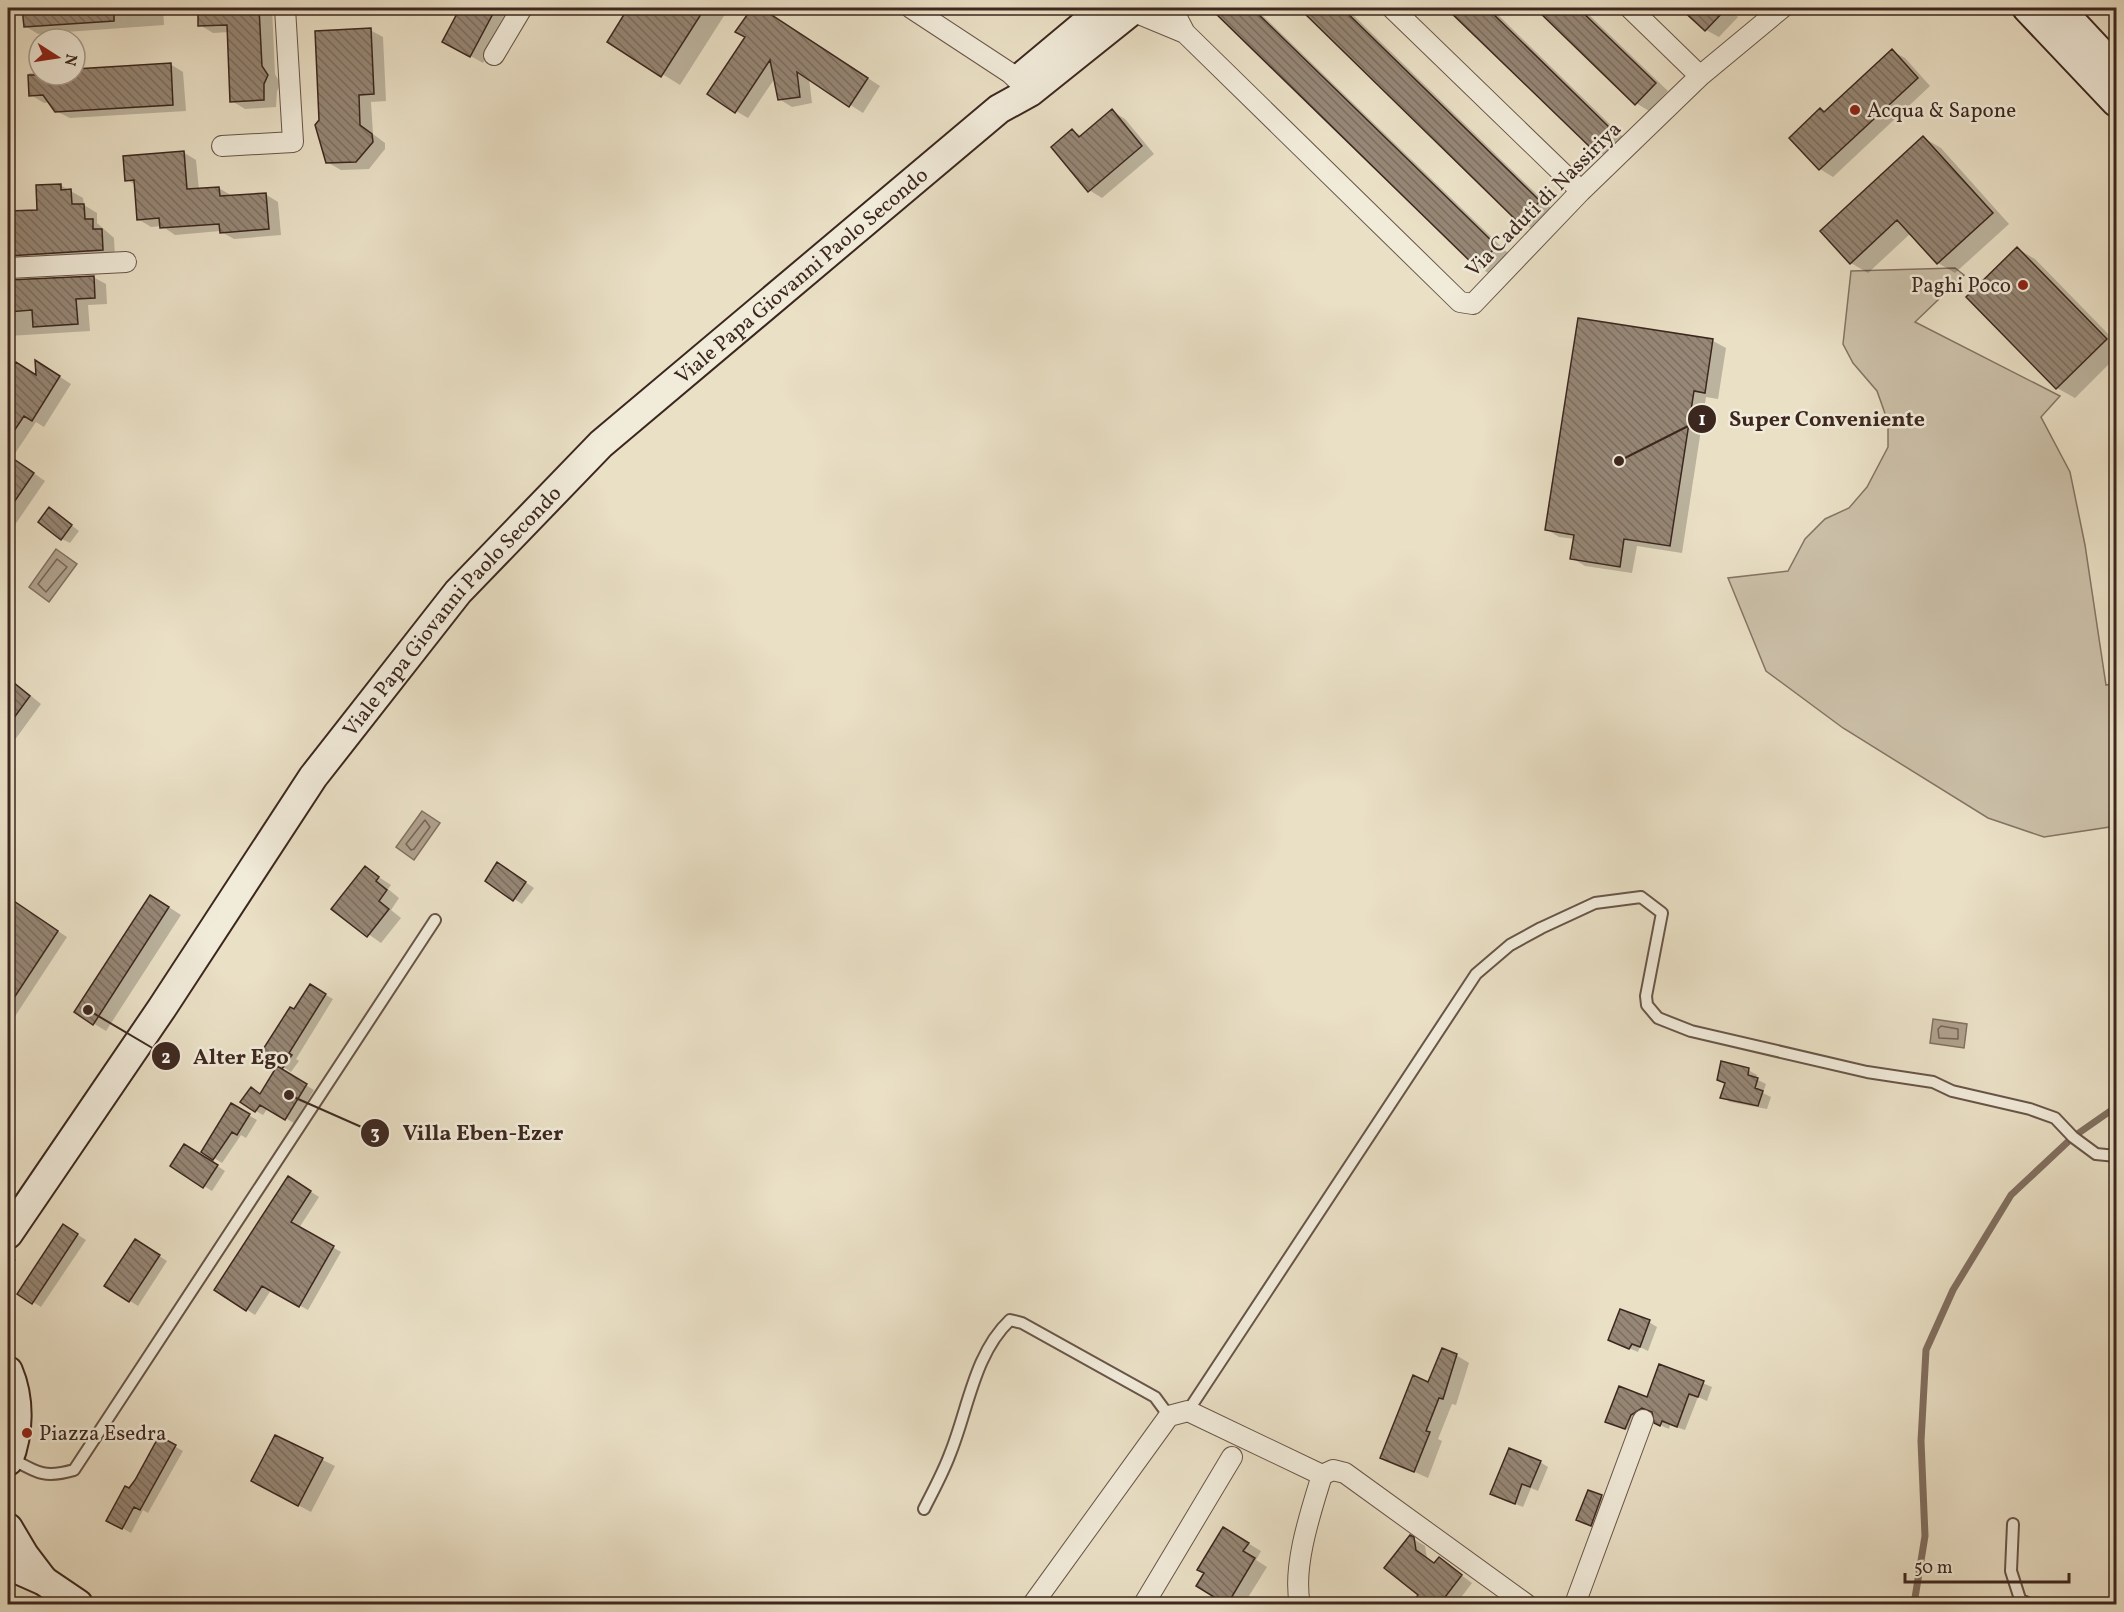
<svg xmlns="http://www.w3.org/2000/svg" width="2124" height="1612" viewBox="0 0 2124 1612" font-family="Vollkorn,serif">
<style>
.grass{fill:#ccc1aa;stroke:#847464;stroke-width:1.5}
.water{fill:#afa18d;stroke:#817061;stroke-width:1.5}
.shadow{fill:#0003}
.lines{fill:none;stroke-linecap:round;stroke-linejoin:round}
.shore{stroke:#766456;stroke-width:1.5}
.stream{stroke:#817061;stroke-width:7}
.building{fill:url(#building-back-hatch);stroke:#3c271f;stroke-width:1.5}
.lane-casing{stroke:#685549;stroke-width:14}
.street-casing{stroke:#685549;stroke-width:22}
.secondary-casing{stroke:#3c271f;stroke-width:32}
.path{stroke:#3c271f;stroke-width:4;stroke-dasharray:4.5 3;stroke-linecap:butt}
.lane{stroke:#f1ebda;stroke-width:10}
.street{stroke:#f1ebda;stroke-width:20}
.secondary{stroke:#f1ebda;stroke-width:28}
.poi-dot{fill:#8f2418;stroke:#f1ebda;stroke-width:2}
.labels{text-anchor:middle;stroke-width:5;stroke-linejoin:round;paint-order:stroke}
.poi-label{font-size:21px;fill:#3c271f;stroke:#f1ebda;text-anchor:start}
.street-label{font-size:21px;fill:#3c271f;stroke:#f1ebda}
.leader{fill:none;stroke:#3c271f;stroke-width:2}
.callout-dot{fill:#3c271f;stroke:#f1ebda;stroke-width:2}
.mark-label{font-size:18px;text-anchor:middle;font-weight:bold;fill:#fff}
.callout-label{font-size:22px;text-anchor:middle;font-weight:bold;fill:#3c271f;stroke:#f1ebda;stroke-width:5;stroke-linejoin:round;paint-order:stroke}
</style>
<defs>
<pattern id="building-back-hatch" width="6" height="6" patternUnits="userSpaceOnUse" patternTransform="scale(1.5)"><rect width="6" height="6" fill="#968776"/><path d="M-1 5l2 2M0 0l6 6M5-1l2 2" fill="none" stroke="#7c6e60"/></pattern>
</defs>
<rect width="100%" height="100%" fill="#eae0c6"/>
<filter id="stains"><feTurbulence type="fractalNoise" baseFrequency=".00333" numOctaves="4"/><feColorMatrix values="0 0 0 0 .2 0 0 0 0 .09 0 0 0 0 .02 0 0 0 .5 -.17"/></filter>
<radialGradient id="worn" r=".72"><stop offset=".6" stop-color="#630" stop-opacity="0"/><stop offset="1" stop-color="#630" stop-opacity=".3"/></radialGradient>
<!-- grass -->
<path class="grass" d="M1955 268 1964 275 1915 322 2060 396 2041 417 2070 472 2085 545 2106 685 2116 683V826L2044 837 1988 818 1843 728 1766 671 1728 578 1788 571 1805 539 1825 519 1849 508 1867 487 1888 447V422L1877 391 1853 363 1843 344 1851 271Z"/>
<!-- water -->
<path class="water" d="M56 549 77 564 49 602 29 587Z
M422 811 440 823 414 860 396 847Z
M1933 1019 1967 1024 1964 1048 1930 1043Z"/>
<!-- shadow -->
<path class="shadow" d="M24 8H163L164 25 38 34 25 26Z
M199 8H272L275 74 280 83 277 92 276 107 245 109 232 101 229 32 213 33 200 25Z
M462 8H513L483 63 444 41Z
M630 8H729L680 85 609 41Z
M754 8 768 13 880 86 863 113 809 79 812 103 792 107 779 99 775 78 748 118 736 111 747 37 737 31Z
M1212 8H1255L1509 254 1490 274 1477 266Z
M1301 8H1346L1552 209 1533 229 1520 222Z
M1448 8H1491L1623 137 1605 156 1592 148Z
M1537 8H1582L1668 91 1649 111 1636 103Z
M1683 8H1728L1738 17 1719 37 1706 30Z
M370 30 383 37 386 101 371 102 373 134 385 143V149L369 169 341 170 327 162Z
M1892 51 1905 58 1930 86 1833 177 1820 169 1791 138 1825 113Z
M170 64 183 72 186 111 70 118 56 111 50 102 44 103 31 95 29 73 75 75V70Z
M1112 111 1125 119 1154 154 1102 198 1089 190 1073 131 1082 136Z
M1924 138 1941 148 2009 224 1955 273 1938 263 1911 233 1868 273 1851 263Z
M183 152 196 160 199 190 219 188 232 196 265 194 278 202 281 235 234 239 220 231 175 235 162 226 151 227 138 219 136 185 127 180Z
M60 185 83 198 84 205 97 213V223L114 238 115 257 8 277 11 281 93 277 106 284 107 304 88 305 90 331 8 336V213L39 211Z
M2018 249 2035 259 2116 342V357L2075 398 2057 388 1968 297Z
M1713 341 1726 348 1718 399 1706 397 1682 553 1637 546 1632 573 1585 566 1572 558 1575 539 1559 537 1546 529Z
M48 369 71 384 44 427 36 422 12 458 45 481 8 535V376L42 380Z
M50 509 79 531 70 543 62 539Z
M8 677 41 704 14 741 8 737Z
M365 868 391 885 388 889 399 898 391 910 401 918 381 943 333 909Z
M506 869 534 888 522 904 487 881Z
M8 898 67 937 8 1027 9 969Z
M164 904 181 915 106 1031 93 1023Z
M311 986 333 999 296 1059 299 1061 291 1072 262 1054Z
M277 1068 314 1090 294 1123 268 1108 263 1115 256 1111 261 1095Z
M1748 1070 1757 1075 1756 1079 1766 1084 1763 1093 1771 1097 1767 1109 1730 1102 1722 1097Z
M232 1105 257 1120 246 1138 241 1135 222 1163 203 1151Z
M193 1150 225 1171 212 1191 172 1166Z
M296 1182 319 1197 299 1228 341 1252 308 1310 271 1290 255 1315 216 1289Z
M72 1231 86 1240 41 1307 19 1293Z
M144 1246 167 1261 138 1306 107 1286Z
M1649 1322 1657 1327 1648 1351 1640 1347 1638 1352 1610 1340Z
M1456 1355 1469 1363 1456 1405 1452 1404 1438 1439 1442 1441 1428 1478 1382 1457 1429 1384Z
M1660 1365 1712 1387 1707 1401 1698 1397 1685 1430 1670 1425 1669 1429 1664 1427 1656 1422 1654 1413 1651 1412 1639 1419 1633 1432 1607 1421 1648 1399Z
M276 1437 335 1466 311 1512 266 1488Z
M160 1438 183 1451 148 1513 143 1510 131 1533 108 1520 136 1481Z
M1540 1462 1548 1467 1538 1491 1531 1488 1523 1507 1500 1498Z
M1589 1491 1610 1501 1600 1529 1577 1519Z
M1224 1529 1261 1551 1256 1560 1267 1567 1244 1604H1229L1198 1586Z
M1410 1537 1425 1546 1427 1558 1435 1564 1439 1559 1472 1583 1456 1604H1413L1420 1595Z"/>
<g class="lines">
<!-- shore -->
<path class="shore" d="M57 559 67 567 46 592 38 584Z
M425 820 430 827 414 849 411 850 406 844Z
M1941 1026 1958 1029V1039L1939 1038 1938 1029Z"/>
<!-- stream -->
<path class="stream" d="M1914 1604 1925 1536 1921 1441 1926 1350 1953 1290 2011 1195 2073 1137 2116 1107"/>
</g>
<!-- building -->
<path class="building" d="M22 8H114V21L24 27Z
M198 8H259L262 66 268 75 264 84V100L230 102 227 25 198 26Z
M460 8H496L470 57 442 42Z
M628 8H705L661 77 607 42Z
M752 8H761L868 78 849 107 797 72 800 97 778 100 770 60 735 113 707 94 745 37 735 32Z
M1210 8H1252L1497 246 1476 267Z
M1299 8H1342L1540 201 1519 223Z
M1446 8H1487L1611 129 1592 149Z
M1535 8H1578L1656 83 1635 105Z
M1680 8H1727L1705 31Z
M371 28 374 94 359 95 360 125 372 134 373 142 356 162 326 163 315 125 319 120 315 31Z
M1892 49 1918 78 1819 170 1789 138 1820 108 1824 112Z
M171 63 173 105 55 112 43 95 29 96 28 75H75V69Z
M1112 109 1142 146 1088 192 1051 147 1072 129 1079 137Z
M1923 136 1993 213 1937 264 1897 220 1850 264 1820 231Z
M184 151 187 189 219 187 220 196 266 193 269 229 220 233 219 224 160 228 159 218 137 220 134 180 125 181 123 156Z
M61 184V190L71 189 72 204H84L85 219H93V229H102L103 250 8 256V211L37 210 36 185Z
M2017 247 2107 339 2056 389 1966 297Z
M94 276 95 298 76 299 78 324 33 327 32 310 8 312V280Z
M1578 318 1713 339 1705 393 1694 391 1670 546 1624 539 1620 567 1570 559 1574 535 1545 530Z
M35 360 60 376 32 421 24 416 8 440V376L16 362 36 375Z
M8 455 34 473 8 511Z
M49 507 72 525 61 540 38 522Z
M8 678 30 696 8 726Z
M497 862 526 882 513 901 485 881Z
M365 866 379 877 376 881 387 890 379 901 389 909 367 937 331 909Z
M150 895 169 907 93 1025 74 1012Z
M8 897 58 931 8 1007Z
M310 984 326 994 289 1053 292 1055 282 1069 260 1054 290 1007 294 1009Z
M1721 1061 1749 1068 1748 1075 1758 1078 1755 1088 1763 1091 1758 1106 1720 1098 1725 1083 1717 1080Z
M277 1066 307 1084 285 1120 260 1105 255 1112 240 1102 251 1087 260 1094Z
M231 1103 250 1114 237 1135 232 1132 213 1160 201 1152Z
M184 1144 218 1165 203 1188 170 1166Z
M288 1176 311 1191 291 1222 334 1246 299 1307 262 1286 246 1311 214 1290Z
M63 1224 78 1234 32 1304 17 1294Z
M135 1239 160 1255 129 1302 104 1286Z
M1620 1309 1650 1320 1640 1347 1632 1344 1629 1349 1608 1340Z
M1442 1348 1457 1354 1443 1399 1439 1398 1426 1431 1430 1432 1414 1472 1380 1458 1413 1375 1428 1382Z
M1659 1364 1704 1381 1698 1397 1689 1394 1677 1427 1662 1421 1660 1426 1654 1423 1652 1412 1642 1408 1631 1415 1625 1429 1605 1422 1619 1386 1647 1397Z
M275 1435 323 1458 298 1506 251 1481Z
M159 1436 176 1445 140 1510 134 1507 122 1529 106 1521 125 1486 129 1488 135 1480Z
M1509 1448 1541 1461 1530 1487 1522 1484 1515 1504 1490 1494Z
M1588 1490 1602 1495 1591 1526 1576 1520Z
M1223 1527 1249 1543 1243 1551 1255 1558 1227 1605 1196 1586 1204 1573 1197 1570Z
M1410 1535 1414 1537 1416 1550 1434 1563 1439 1557 1462 1575 1439 1605H1411L1418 1595 1384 1568Z"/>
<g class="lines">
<defs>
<path id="lane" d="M1188 1411 1476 974 1510 945 1541 928 1595 903 1641 897 1662 913 1646 996 1647 1005 1658 1018 1691 1031 1867 1072 1933 1082 1952 1091 2030 1109 2055 1118 2073 1137 2096 1154 2116 1156
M9 1457C36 1472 43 1479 74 1470L435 920
M924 1509C933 1491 943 1473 950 1454 968 1410 974 1354 1010 1320L1022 1323 1155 1397 1169 1416
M2013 1524 2011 1571 2020 1599 2029 1604"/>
<path id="street" d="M911 8 1010 73 1029 91
M1172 8 1185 33
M1392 8 1581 191
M1630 8 1700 76
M1132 11 1185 33 1460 302 1473 304 1581 191 1700 76 1782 8
M494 55 522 8
M222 146 293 142 285 8
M8 268 126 262
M1033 1604 1169 1416 1188 1411 1322 1475
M1144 1604 1232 1457
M1300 1604C1292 1567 1311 1511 1322 1475L1333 1470 1345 1473 1526 1604
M1575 1604 1643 1420"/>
<g id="secondary">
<path d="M2027 8 2116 102"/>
<path d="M2059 8 2116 69"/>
<path d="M1025 74 1104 8"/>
<path id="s1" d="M8 1234 162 1008 313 777 458 592 601 444 999 109 1030 92 1135 8"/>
<path d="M8 1371C20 1399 19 1433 8 1461"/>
<path d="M8 1528 24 1555 43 1580"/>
<path d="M8 1565 44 1581 78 1604"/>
</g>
</defs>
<!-- lane casing -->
<use href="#lane" class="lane-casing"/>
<!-- street casing -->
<use href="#street" class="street-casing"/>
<!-- secondary casing -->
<use href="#secondary" class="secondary-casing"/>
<!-- path -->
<path class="path" d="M8 1269 15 1257"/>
<!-- lane -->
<use href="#lane" class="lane"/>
<!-- street -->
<use href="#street" class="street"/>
<!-- secondary -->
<use href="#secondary" class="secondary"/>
</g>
<!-- markers -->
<g class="poi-dot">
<circle cx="1855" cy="110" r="6"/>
<circle cx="2023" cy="285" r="6"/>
<circle cx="27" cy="1433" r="6"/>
</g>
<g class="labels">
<!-- poi labels -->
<g class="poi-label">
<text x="1867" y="117">Acqua &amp; Sapone</text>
<text x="2011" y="292" text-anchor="end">Paghi Poco</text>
<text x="39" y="1440">Piazza Esedra</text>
</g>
<!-- street labels -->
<g class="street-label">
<text transform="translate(1543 199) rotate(-45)" y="7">Via Caduti di Nassiriya</text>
<text dy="7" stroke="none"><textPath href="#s1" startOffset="1252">Viale Papa Giovanni Paolo Secondo</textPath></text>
<text dy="7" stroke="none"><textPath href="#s1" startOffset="766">Viale Papa Giovanni Paolo Secondo</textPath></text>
</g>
</g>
<!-- callouts -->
<path class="leader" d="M1619 461L1702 419M88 1010L166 1056M289 1095L375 1133"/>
<g class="callout-dot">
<circle cx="1619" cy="461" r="6"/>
<circle cx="88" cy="1010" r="6"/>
<circle cx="289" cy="1095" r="6"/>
<circle cx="1702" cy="419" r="15"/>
<circle cx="166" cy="1056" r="15"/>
<circle cx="375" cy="1133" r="15"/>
</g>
<g class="mark-label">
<text x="1702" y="425">1</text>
<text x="166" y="1063">2</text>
<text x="375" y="1139">3</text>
</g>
<g class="callout-label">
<text x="1827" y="426">Super Conveniente</text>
<text x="241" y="1064">Alter Ego</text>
<text x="483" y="1140">Villa Eben-Ezer</text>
</g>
<!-- margin -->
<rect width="2124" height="1612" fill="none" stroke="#eae0c6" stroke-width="30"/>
<rect x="9" y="9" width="2106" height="1594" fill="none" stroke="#3c271f" stroke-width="3"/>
<rect x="15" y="15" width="2094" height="1582" fill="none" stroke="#3c271f" stroke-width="1.5"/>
<!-- north arrow -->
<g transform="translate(57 57) rotate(102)"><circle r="28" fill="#f1ebda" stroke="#a99d8f" stroke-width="1.5"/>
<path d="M0-4.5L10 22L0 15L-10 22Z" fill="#8f2418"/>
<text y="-9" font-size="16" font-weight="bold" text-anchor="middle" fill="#3c271f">N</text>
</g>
<!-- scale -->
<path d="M1905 1573v9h164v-9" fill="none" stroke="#3c271f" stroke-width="3"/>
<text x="1914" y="1573" font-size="18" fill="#3c271f" stroke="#f1ebda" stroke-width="4.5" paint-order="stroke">50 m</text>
<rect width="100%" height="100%" filter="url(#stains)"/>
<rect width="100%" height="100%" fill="url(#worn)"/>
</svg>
